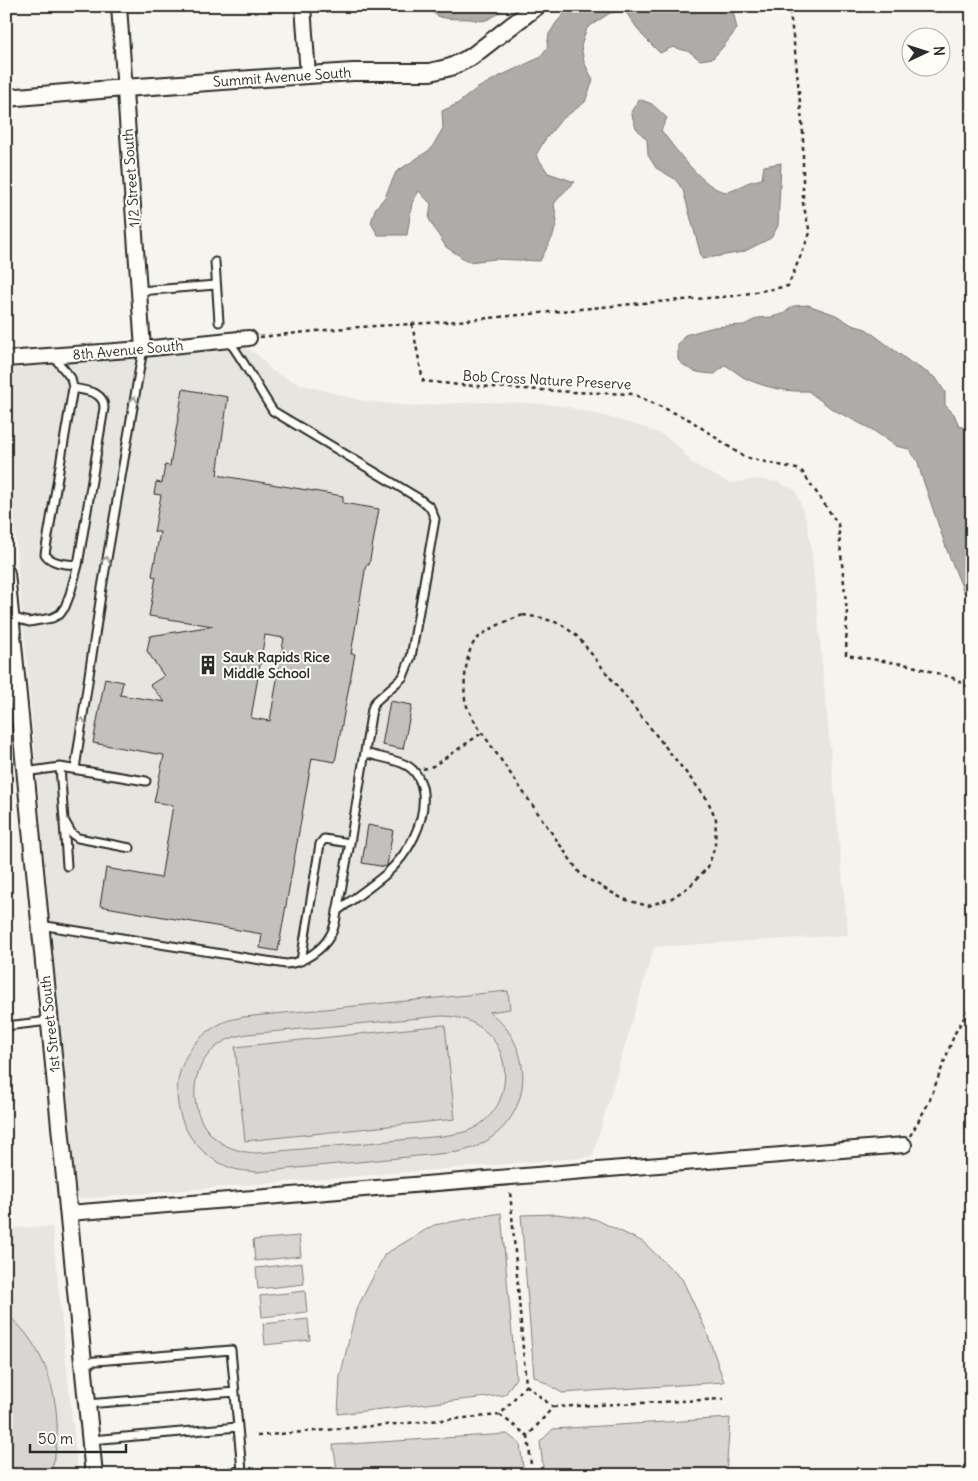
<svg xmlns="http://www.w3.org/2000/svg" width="978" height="1481" viewBox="0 0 978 1481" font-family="Delius,sans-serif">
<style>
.built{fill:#e6e5e0}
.green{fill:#d7d6d2;stroke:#81807e;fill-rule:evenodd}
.water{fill:#adaca9;stroke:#797877}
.building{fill:#c2c1be;stroke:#2b2b2b;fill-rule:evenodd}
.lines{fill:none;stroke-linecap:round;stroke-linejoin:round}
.service-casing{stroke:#2b2b2b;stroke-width:11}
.minor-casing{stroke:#2b2b2b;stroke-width:18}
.tertiary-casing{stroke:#2b2b2b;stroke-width:20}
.path{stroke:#2b2b2b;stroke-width:2.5;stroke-dasharray:4 4;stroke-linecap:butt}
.service{stroke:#fdfcf7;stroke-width:7}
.minor{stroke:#fdfcf7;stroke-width:14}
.tertiary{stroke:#fdfcf7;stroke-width:16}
.oneway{stroke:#9e9e9b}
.labels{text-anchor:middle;stroke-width:4;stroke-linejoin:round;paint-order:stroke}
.street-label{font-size:14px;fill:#2b2b2b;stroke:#fdfcf7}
.poi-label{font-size:14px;font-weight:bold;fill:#2b2b2b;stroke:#fdfcf7;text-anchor:start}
</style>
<rect width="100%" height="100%" fill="#f5f4ef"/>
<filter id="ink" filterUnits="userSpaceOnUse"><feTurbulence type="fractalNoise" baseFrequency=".02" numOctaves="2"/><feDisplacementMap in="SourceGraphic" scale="10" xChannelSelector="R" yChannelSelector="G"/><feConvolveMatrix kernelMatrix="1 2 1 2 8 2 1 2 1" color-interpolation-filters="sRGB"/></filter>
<g filter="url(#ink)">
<!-- built -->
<path class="built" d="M245 347 259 356 272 371 299 384 363 401 410 406 480 402 528 403 563 406 600 415 643 427 665 436 680 448 691 462 709 473 730 483 758 479 778 482 796 491 807 522 811 547 848 935 654 947 592 1157 76 1199 6 436V369Z
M52 1227 78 1475H6V1228Z"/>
<!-- green -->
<path class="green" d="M508 991 510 1009 489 1012C535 1045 535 1114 483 1143 475 1148 467 1150 458 1152L257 1172C248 1171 239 1171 231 1168 163 1143 158 1052 224 1022 230 1019 237 1019 243 1017ZM442 1016C484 1016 512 1049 503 1090 500 1106 489 1119 476 1127 466 1133 454 1134 443 1136L258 1153C177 1152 174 1043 248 1034Z
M445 1025 455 1119 245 1141 235 1047Z
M501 1213 516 1378 505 1395 338 1414 340 1377 356 1310 385 1254 434 1225Z
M557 1214 595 1219 643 1242 682 1279 706 1330 724 1382 562 1393 534 1376 521 1215Z
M299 1236 301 1256 255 1261 253 1240Z
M302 1263 304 1284 258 1289 256 1268Z
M305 1291 307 1312 262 1317 260 1296Z
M6 1312C13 1320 21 1327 27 1335 56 1373 65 1430 50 1475H6Z
M308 1319 310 1340 265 1345 263 1324Z
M730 1418 726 1475H544L540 1442 553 1429Z
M507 1434 520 1444 524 1475H338L333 1445Z"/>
<!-- water -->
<path class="water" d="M426 6H505C499 13 494 17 486 20 480 22 476 20 470 19 452 18 438 22 426 6Z
M573 6H732L737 29 722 48 713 58 700 60 690 52 673 47 660 53 642 35 625 11 610 13 587 28 581 46 584 62 593 80 585 102 561 120 544 141 536 155 548 173 575 182 562 194 554 204 557 221 553 236 540 261 495 259 469 262 446 247 437 233 429 219 431 204 419 191 412 203 407 235H378L371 223 375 209 385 197 396 172 431 149 443 128 442 111 457 104 476 89 500 76 539 58 547 48 549 34 556 23 569 8Z
M639 99 652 104 667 118 661 130C672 145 703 187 722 191 731 194 739 187 747 183 752 181 757 180 762 179L764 166 781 163 778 226 771 238 743 252 702 259 683 190 675 179 656 168 648 155 647 140 636 128 631 112Z
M808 305 836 315 852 325 866 329 910 362 936 378 945 392V405L954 414 959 426 972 431V600L964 592 948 553 921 474 918 462 909 449 896 446 871 429 832 409 808 391C787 392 768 388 749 380 741 377 733 369 725 365L715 374C697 373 691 372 678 360V345L685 335 714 327 726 326 744 325 758 318 771 317 783 314 793 306Z"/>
<!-- building -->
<path class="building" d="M183 389 228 397 217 475 343 496V503L379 509 369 565H366L351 654H355L335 762 312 758 278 951 260 948 262 934 100 906 106 868 161 878 173 805 154 802 164 755 93 743 105 678 123 682 120 695 165 702 150 685 164 676 147 651 150 636 213 626 149 616 156 577 152 576 160 532H154L161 495 154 494 155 489 156 482 162 483 165 465 170 466ZM265 635 284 638 270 721 251 718Z
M390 701 412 705 403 749 382 745Z
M368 825 393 830 387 865 386 867 362 863Z"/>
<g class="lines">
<defs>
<path id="service" d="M215 262 219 322
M139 291 216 285
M53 356 71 378 73 388 45 554C51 564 67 564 78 565L104 408C104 391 86 391 73 388
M11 617 29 622 52 618 60 614 65 607 70 594 78 565
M60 767 64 820 72 834 78 838 130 848
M75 769 102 588 143 349
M25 772 60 767 146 781
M64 823 67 866
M337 911C353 899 371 887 386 874 408 854 426 823 423 793 422 782 416 770 406 765 394 759 378 757 365 753
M40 925 286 964C303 963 323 950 331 934 333 931 334 926 335 923L350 843 372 709 375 702 403 677 411 657 435 519 430 507 418 498 273 411C258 388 245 363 229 341
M301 961 320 844 324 839 350 843
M6 1026 49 1021
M84 1362 231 1350 242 1471 204 1475
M87 1404 235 1392
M91 1440 238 1427"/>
<path id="minor" d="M119 6 143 349
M303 6 308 75
M6 359 143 349 249 338
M69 1213 904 1145"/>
<path id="tertiary" d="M6 98 124 88 308 75 353 72H430L451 67 471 57 537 6
M6 573 94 1475"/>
</defs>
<!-- service casing -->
<use href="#service" class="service-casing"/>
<!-- minor casing -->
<use href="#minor" class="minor-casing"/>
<!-- tertiary casing -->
<use href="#tertiary" class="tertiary-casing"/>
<!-- path -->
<path class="path" d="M412 324 423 381 460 385 571 392 633 394 690 420 744 457 801 470 838 524 847 613 846 655 909 665 953 678 972 689
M260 337 345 328 458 321 643 303 734 296 788 286 810 233 803 203V133L795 51 789 6
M523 615 542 618 561 624 578 637 707 799 716 819 715 846 708 867 690 886 672 898 648 906 623 899 581 875 476 724C472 716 466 707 465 699 463 686 466 651 475 641 487 628 507 621 523 615Z
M423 769 433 766 482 733
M910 1136 929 1102 955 1033 972 1004
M553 1407 724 1399
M500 1415 528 1436 553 1407 526 1385
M257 1436 500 1415 526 1385 510 1191
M528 1436 532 1475"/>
<!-- service -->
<use href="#service" class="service"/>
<!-- minor -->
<use href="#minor" class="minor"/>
<!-- tertiary -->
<use href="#tertiary" class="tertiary"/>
</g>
<!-- one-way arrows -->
<defs><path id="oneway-chevron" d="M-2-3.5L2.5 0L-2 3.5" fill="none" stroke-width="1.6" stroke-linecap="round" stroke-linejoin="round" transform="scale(1.25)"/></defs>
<g class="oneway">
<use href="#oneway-chevron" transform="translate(134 400) rotate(-80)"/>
<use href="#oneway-chevron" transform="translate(106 560) rotate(-80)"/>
<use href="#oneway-chevron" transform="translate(82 721) rotate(-82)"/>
</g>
</g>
<!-- icons -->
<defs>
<symbol id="building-bare" viewBox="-9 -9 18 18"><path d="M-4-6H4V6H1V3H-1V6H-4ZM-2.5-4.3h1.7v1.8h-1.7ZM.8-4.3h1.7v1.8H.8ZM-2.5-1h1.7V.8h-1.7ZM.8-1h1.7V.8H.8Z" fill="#2b2b2b" stroke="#fdfcf7" stroke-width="2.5" paint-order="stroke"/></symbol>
</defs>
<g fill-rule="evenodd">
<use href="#building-bare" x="194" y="651" width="28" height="28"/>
</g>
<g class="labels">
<!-- street labels -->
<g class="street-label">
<text transform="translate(282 77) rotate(-4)" y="5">Summit Avenue South</text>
<text transform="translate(131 178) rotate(-94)" y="5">1/2 Street South</text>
<text transform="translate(128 350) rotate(-5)" y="5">8th Avenue South</text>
<text transform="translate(547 380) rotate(3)" y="5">Bob Cross Nature Preserve</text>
<text transform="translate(50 1024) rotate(-96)" y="5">1st Street South</text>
</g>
<!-- poi labels -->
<g class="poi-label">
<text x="223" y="662">Sauk Rapids Rice<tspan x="223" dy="16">Middle School</tspan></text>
</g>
</g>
<!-- margin -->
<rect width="978" height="1481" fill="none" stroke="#fdfcf7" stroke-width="25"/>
<rect x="12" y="12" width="953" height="1456" fill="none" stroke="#2b2b2b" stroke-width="2" filter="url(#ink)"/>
<!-- north arrow -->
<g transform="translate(926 52) rotate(86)"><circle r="24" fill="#fdfcf7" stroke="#a9a8a5"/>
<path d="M0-4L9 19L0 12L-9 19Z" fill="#2b2b2b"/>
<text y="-8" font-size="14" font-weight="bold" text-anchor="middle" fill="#2b2b2b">N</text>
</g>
<!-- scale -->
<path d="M30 1444v8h96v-8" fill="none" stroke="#2b2b2b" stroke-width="2.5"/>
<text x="38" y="1444" font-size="15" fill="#2b2b2b" stroke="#fdfcf7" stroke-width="4" paint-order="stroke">50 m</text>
</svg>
